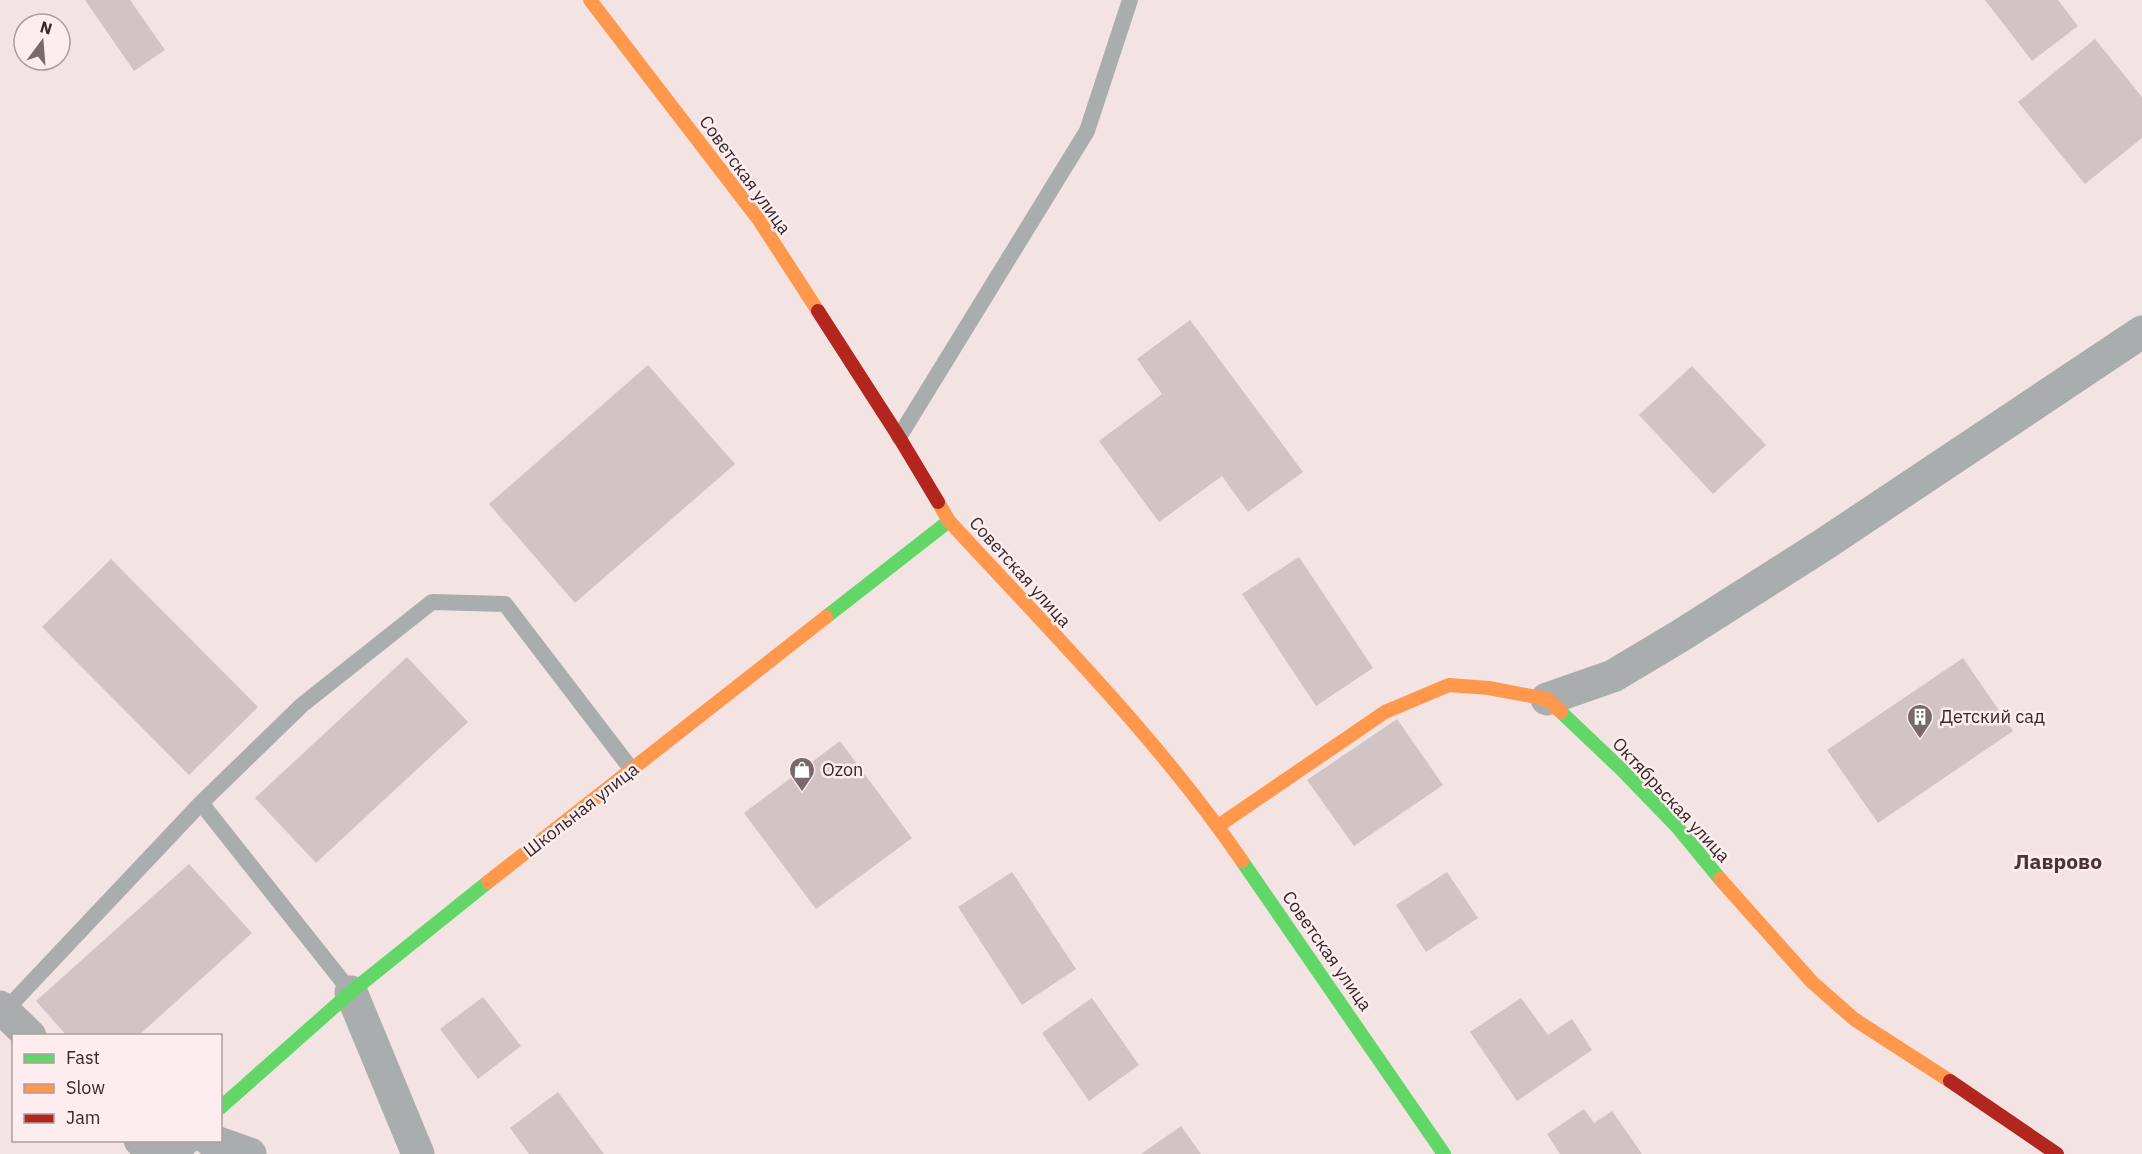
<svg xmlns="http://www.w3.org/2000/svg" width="2142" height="1154" viewBox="0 0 2142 1154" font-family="'IBM Plex Sans',sans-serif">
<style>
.building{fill:#d2c4c4}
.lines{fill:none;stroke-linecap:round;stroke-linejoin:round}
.lane{stroke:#a9adad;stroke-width:16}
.street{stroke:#a9adad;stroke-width:33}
.fast{stroke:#63d668;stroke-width:14}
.slow{stroke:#ff974d;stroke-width:14}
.jam{stroke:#b3261e;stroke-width:14}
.labels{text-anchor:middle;stroke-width:5;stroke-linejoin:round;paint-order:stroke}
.street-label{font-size:18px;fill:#372829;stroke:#fdedee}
.poi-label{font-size:18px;fill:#372829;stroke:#fdedee;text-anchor:start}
.quarter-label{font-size:21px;font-weight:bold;fill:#503234;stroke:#fdedee}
</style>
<rect width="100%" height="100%" fill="#f4e3e3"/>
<!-- building -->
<path class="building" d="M85 0H130L165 50 134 71Z
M1985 0H2058L2078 26 2032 61Z
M2095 39 2142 97V138L2085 184 2018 102Z
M1190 320 1303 472 1248 512 1222 476 1159 522 1099 441 1162 394 1137 359Z
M648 365 735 464 575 603 489 504Z
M1692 366 1766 445 1713 494 1639 415Z
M1299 557 1373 668 1316 706 1242 594Z
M111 559 258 707 189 775 42 627Z
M407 657 468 722 316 863 255 798Z
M1963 658 2013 731 1878 823 1827 750Z
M1397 719 1443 785 1354 846 1307 780Z
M840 741 912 838 816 909 744 813Z
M189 864 252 933 138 1036H67L36 1001Z
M1012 872 1076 969 1022 1005 958 907Z
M1447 872 1478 918 1426 952 1396 905Z
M483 997 521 1046 478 1079 440 1029Z
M1092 998 1139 1065 1089 1101 1042 1033Z
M1521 998 1548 1035 1572 1019 1592 1050 1517 1101 1470 1032Z
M558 1092 604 1154H529L510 1128Z
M1584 1109 1594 1123 1612 1111 1642 1154H1560L1547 1134Z
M1181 1126 1201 1154H1141Z"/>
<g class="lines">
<!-- lane -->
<path class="lane" d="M899 437 1087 131 1130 0
M201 803 351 992
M0 1016 201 803 302 705 432 602 505 604 632 770"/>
<!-- street -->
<path class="street" d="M1547 699 1613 676 1680 636 1823 545 2142 332
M351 992 418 1154
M0 1007 30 1036
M140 1140 155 1154
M210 1140 250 1154
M169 1154 184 1140"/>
<!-- fast -->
<path class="fast" d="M826 617 949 521
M1561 712 1621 769 1679 829 1720 879
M1242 861 1444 1154
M220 1108 351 992 488 882"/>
<!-- slow -->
<path class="slow" d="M590 0 759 220 818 311
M938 502 949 521C1050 631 1158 738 1242 861
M1218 826 1385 712 1449 685 1489 688 1547 699 1561 712
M1720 879 1812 982 1854 1019 1950 1081
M488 882 826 617"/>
<!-- jam -->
<path class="jam" d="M818 311 899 437 938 502
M1950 1081 2057 1154"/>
</g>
<!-- icons -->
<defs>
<symbol id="building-pin" viewBox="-11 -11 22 30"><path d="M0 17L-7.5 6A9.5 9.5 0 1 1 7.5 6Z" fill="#79696a" stroke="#fdedee"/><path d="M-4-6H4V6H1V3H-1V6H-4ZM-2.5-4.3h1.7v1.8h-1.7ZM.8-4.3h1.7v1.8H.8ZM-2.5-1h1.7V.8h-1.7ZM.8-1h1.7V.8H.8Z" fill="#fff"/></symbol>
<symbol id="shop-pin" viewBox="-11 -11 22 30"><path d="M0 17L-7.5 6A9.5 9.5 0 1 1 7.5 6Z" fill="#79696a" stroke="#fdedee"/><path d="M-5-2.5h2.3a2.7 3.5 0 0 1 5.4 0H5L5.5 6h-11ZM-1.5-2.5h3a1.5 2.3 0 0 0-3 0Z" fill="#fff"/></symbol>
</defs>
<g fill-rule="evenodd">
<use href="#building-pin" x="1905" y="702" width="30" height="40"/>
<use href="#shop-pin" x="787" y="755" width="30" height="40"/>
</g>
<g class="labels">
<!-- street labels -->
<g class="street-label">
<text transform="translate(745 175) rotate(54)" y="6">Советская улица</text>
<text transform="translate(1020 572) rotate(48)" y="6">Советская улица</text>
<text transform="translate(1671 800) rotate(47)" y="6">Октябрьская улица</text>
<text transform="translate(581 810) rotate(-38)" y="6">Школьная улица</text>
<text transform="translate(1327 951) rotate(55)" y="6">Советская улица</text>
</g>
<!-- poi labels -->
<g class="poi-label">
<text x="1940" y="723">Детский сад</text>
<text x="822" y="776">Ozon</text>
</g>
<!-- quarter labels -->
<g class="quarter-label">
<text x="2058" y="869">Лаврово</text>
</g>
</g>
<!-- legend -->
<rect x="12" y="1034" width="210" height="108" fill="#fdedee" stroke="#ae9e9f" stroke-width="1.5"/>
<rect x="24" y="1054" width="30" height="9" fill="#63d668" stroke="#ae9e9f" stroke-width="1.5"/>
<text x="66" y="1064" font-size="18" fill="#372829">Fast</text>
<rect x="24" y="1084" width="30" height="9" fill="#ff974d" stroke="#ae9e9f" stroke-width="1.5"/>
<text x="66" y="1094" font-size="18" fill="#372829">Slow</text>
<rect x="24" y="1114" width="30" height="9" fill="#b3261e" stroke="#ae9e9f" stroke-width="1.5"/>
<text x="66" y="1124" font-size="18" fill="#372829">Jam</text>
<!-- north arrow -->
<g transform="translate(42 42) rotate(16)"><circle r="28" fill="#fdedee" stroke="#ae9e9f" stroke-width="1.5"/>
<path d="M0-4.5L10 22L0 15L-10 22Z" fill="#79696a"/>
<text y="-9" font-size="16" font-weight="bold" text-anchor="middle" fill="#372829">N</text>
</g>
</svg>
